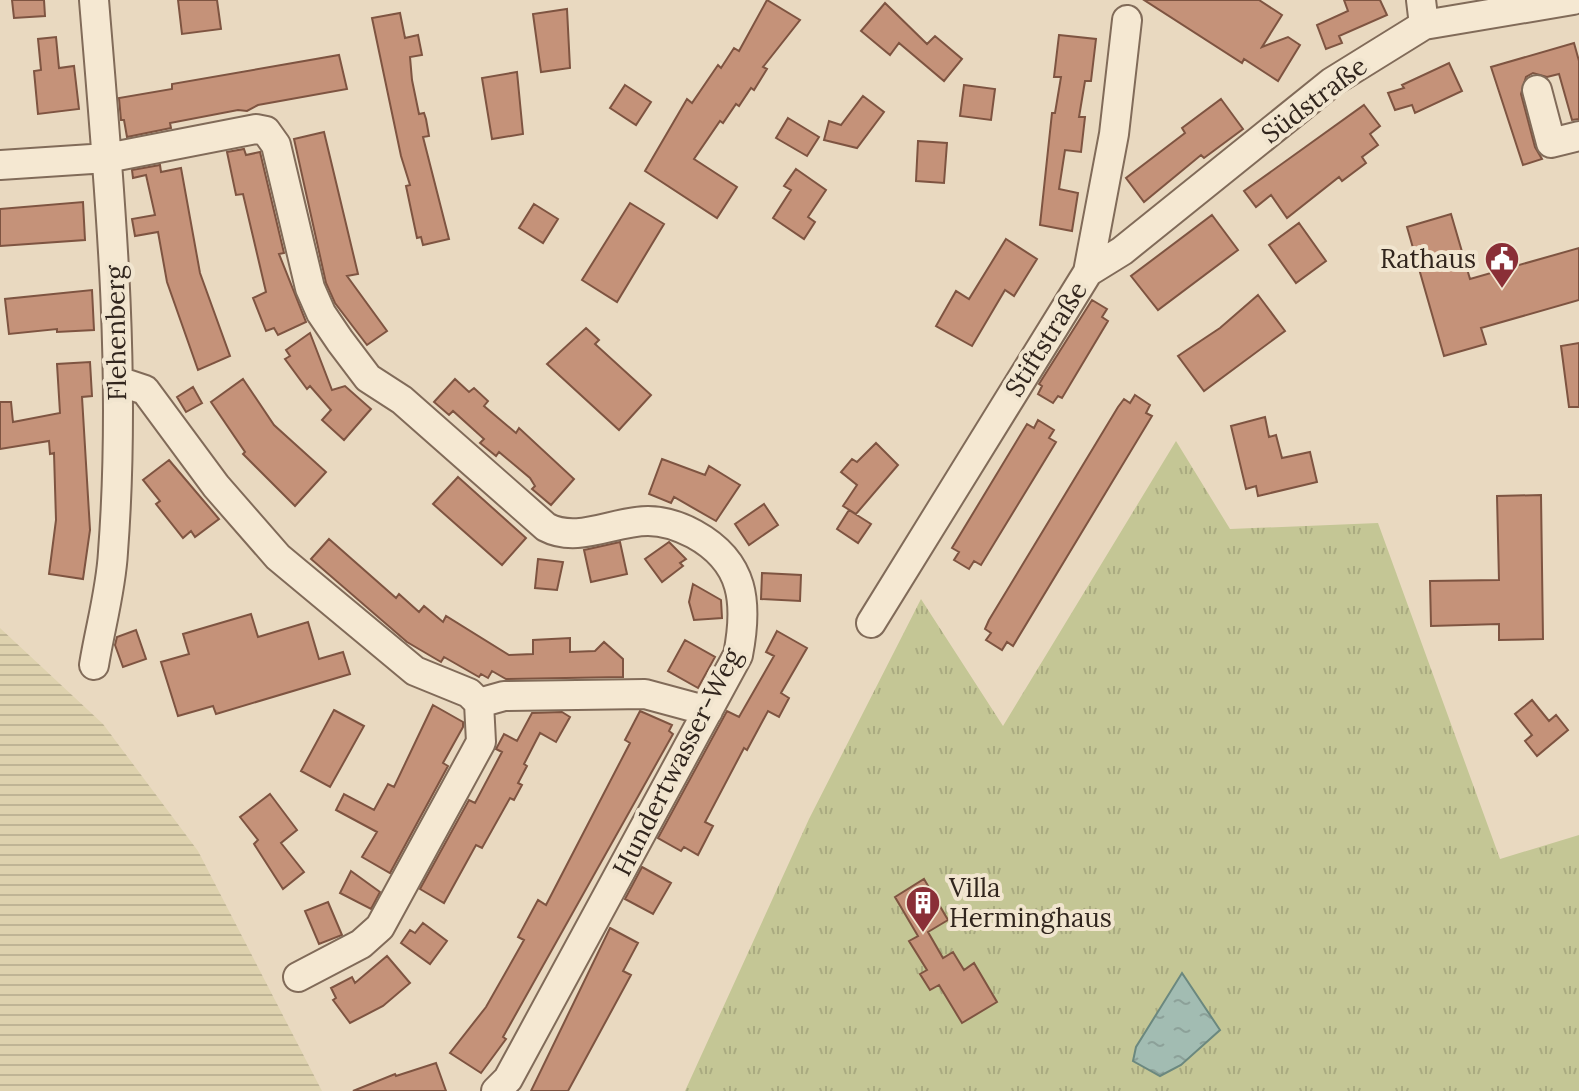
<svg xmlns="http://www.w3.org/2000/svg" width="1579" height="1091" viewBox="0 0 1579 1091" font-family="Lora,serif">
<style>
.farmland{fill:url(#farmland-rules)}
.grass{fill:url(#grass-tufts)}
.water{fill:url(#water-ripples);stroke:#6b887f;stroke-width:2}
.building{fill:#c59279;stroke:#7e5441;stroke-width:2}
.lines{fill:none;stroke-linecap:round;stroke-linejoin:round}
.minor-casing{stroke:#816b59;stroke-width:32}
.minor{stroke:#f5e8d2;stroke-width:28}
.labels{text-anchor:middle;stroke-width:8;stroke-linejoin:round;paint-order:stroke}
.street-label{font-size:26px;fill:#31251d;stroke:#f1e5cf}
.poi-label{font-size:26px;fill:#31251d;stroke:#f1e5cf;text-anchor:end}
</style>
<defs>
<pattern id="farmland-rules" width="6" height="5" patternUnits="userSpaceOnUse" patternTransform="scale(2)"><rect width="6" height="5" fill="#ded2ae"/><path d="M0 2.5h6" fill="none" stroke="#bfb495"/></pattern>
<pattern id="grass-tufts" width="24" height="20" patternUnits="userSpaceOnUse" patternTransform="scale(2)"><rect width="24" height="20" fill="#c4c695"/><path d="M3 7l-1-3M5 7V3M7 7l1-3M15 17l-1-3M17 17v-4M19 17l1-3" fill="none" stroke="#a9aa80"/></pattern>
<pattern id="water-ripples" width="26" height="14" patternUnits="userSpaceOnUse" patternTransform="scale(2)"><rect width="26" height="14" fill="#a2bcb2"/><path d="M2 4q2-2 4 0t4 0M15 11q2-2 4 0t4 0" fill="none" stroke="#8ca199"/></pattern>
</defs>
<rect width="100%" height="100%" fill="#e9d9c0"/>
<!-- farmland -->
<path class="farmland" d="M0 628 103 724 198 851 322 1091H0Z"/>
<!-- grass -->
<path class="grass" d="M1176 441 1230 529 1378 523 1500 859 1579 835V1091H685L809 819 921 599 1003 726Z"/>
<!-- water -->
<path class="water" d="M1182 973 1220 1030 1181 1065 1160 1076 1133 1061 1136 1047Z"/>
<!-- building -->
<path class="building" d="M12 0H44L45 16 14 18Z
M178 0H217L221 29 182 34Z
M767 0 800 20 763 67 767 69 754 90 751 88 739 106 736 104 723 123 720 121 694 159 737 187 717 218 645 171 687 99 692 103 718 65 721 68 734 48 739 51Z
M1144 0H1259L1282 15 1262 47 1288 37 1300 45 1278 81 1244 59 1242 63Z
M1344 0H1380L1387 15 1339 36 1342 43 1326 49 1317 25 1348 11Z
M885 3 927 44 935 36 962 59 944 81 899 43 890 55 861 31Z
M567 9 570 68 541 72 533 14Z
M400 13 405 38 418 35 422 55 410 57 412 80 419 114 424 113 426 119 429 136 423 137 449 239 423 245 421 237 417 238 406 186 410 185 401 156 372 18Z
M1059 35 1096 39 1091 81H1085L1079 117H1085L1081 152 1065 150 1059 189 1078 193 1072 231 1040 225 1052 113H1055L1061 77H1054Z
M56 37 59 68 74 66 79 109 38 114 34 71 41 70 38 39Z
M1574 43 1579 61V119L1572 120 1559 74 1547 77 1533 73 1526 77 1521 94 1535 147 1542 159 1523 165 1491 67Z
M339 55 347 89 258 105 247 111 238 110 170 123 171 128 127 137 124 120H121L119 98 172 89V84Z
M1449 63 1462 91 1415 113 1412 105 1395 110 1388 93 1404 88 1402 85Z
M517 72 523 134 492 139 482 78Z
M625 85 651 102 636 125 610 108Z
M964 85 995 89 991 120 960 116Z
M863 96 884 112 857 148 824 140 829 121 841 125Z
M1221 99 1243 129 1204 158 1201 155 1144 202 1126 178 1185 133 1182 128Z
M1364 105 1380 126 1370 134 1378 145 1362 157 1366 163 1342 181 1339 177 1287 218 1271 195 1256 207 1244 191Z
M788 118 819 137 807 156 776 138Z
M324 132 358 274 347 276 387 331 367 345 335 303 326 283 294 139Z
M918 141 947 143 944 183 916 181Z
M244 149 246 155 260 152 284 253 279 254 306 322 278 335 274 328 266 331 253 298 266 292 243 194 236 195 227 152Z
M160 165 161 172 181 168 200 273 230 356 198 370 167 282 158 232 135 236 132 219 155 215 146 175 133 178 132 170Z
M796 169 826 190 808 217 815 222 804 239 773 218 791 190 784 186Z
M83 202 85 240 0 246V209Z
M630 203 664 224 617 302 582 280Z
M534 204 558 219 543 243 519 228Z
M1451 214 1470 279 1579 248V300L1481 328 1486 344 1444 356 1407 227Z
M1212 215 1238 250 1158 310 1131 276Z
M1299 223 1326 261 1296 283 1269 245Z
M1006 239 1037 259 1014 296 1005 290 972 346 936 326 956 291 969 299Z
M92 290 94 330 57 332V329L9 334 5 299Z
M1258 295 1285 331 1204 391 1178 356 1220 328Z
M1092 300 1107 309 1102 317 1108 321 1062 398 1058 396 1053 403 1038 394 1042 386 1039 384Z
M586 328 599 340 595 344 651 395 619 430 547 364Z
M310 333 332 390 345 386 371 409 344 440 322 420 331 410 310 386 307 389 285 359 290 356 286 350Z
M1579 343V407H1569L1561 346Z
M90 362 92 396 82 397 90 530 83 579 49 574 56 520 54 453 50 454 49 441 0 449V402H11L13 422 60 413 57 364Z
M243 379 274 425 326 472 295 506 243 454 245 452 211 402Z
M455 379 469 392 474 388 488 401 484 406 516 433 519 428 574 479 551 505 532 489 535 486 530 478 499 452 496 456 480 443 484 439 453 411 449 415 434 402Z
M193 387 202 403 186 412 177 397Z
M1135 395 1150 405 1146 413 1152 416 1013 646 1007 642 1002 650 986 640 991 633 985 629 989 620 1118 407 1124 399 1130 403Z
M1265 417 1269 437 1276 435 1282 458 1310 452 1317 482 1258 496 1256 486 1246 489 1231 426Z
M1038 420 1054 430 1049 438 1056 442 981 565 974 561 969 569 954 560 959 552 952 548 1027 424 1034 428Z
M876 443 898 465 856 514 843 506 857 485 841 472 852 459 857 462Z
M662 459 705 475 709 466 740 485 716 521 674 497 671 503 649 494Z
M169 460 219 519 195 537 191 531 183 538 156 504 160 501 143 480Z
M458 477 526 538 502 565 433 504Z
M1541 495 1543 639 1499 640V624L1431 626 1430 581 1499 580 1497 496Z
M764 504 778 525 749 545 735 524Z
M849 510 871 524 858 543 837 529Z
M329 539 396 598 399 594 419 612 424 606 443 622 446 616 509 655 533 654V640L570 638V652L595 651 604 642 623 659V677L506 679 492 671 488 678 481 674 479 677 444 657 441 662 407 642 311 559Z
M620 542 627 574 591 582 584 550Z
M669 542 686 559 680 563 683 566 662 582 645 559Z
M538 559 563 562 557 590 535 588Z
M762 573 801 575 800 601 761 599Z
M693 584 721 600 722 618 694 620 689 602Z
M251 614 258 637 308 622 319 659 343 652 350 674 216 714 213 706 178 716 161 662 189 654 183 634Z
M136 630 146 659 123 667 115 645 117 637Z
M777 631 807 648 781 693 789 698 779 717 768 711 747 750 744 748 705 822 713 826 698 855 684 847 681 851 658 838 727 711 739 717 774 656 766 652Z
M685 640 715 657 698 688 668 671Z
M1532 700 1549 721 1556 715 1568 730 1537 756 1525 741 1532 735 1515 714Z
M433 705 463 722V727L443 763 448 766 390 873 362 857 377 832 336 810 344 794 374 810 388 784 394 787Z
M334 710 364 726 330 787 301 771Z
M640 711 672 725 669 731 673 734 503 1037 506 1039 481 1073 450 1053 486 1007 524 940 518 937 538 900 546 905 630 743 625 740Z
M562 712 570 717 556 742 540 733 524 764 527 766 518 783 522 785 514 800 510 798 482 848 476 845 444 903 420 889 469 800 475 803 502 752 496 749 504 734 517 741 532 713Z
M270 794 297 830 281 843 304 872 283 889 254 844 258 840 240 817Z
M642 867 671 883 653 914 625 899Z
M351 871 380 892 371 909 340 893Z
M924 879 948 920 928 932 943 958 953 952 964 970 974 963 997 1002 962 1023 939 985 930 990 920 974 927 970 909 941 918 936 895 897Z
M328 902 342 935 319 944 305 911Z
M423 923 447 941 430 964 401 943 410 930 415 933Z
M610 928 638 943 623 971 631 975 568 1091H531Z
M387 956 410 983 383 1006 350 1023 333 1000 336 998 331 988 352 977 355 983Z
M436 1063 446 1091H353L395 1074 396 1076Z"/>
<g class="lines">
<defs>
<path id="minor" d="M1421 0 1424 25
M1537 90 1551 143 1579 136
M0 165 107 158 256 129 266 131 276 145 310 288 321 313 340 341 368 378 402 400 546 527C578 544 613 521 648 521 665 521 679 526 694 534 745 562 748 603 738 655L508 1079 496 1091
M1088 272 1122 251 1332 82 1424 25 1573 0
M118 381 145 390 216 486 278 557 415 671 469 693 479 703 481 742 380 927 361 944 298 977
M871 623 1088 272 1114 134 1127 20
M94 665C100 628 111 590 113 552 127 367 109 184 94 0
M479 703 504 696 645 694 708 711"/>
</defs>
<!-- minor casing -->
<use href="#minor" class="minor-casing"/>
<!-- minor -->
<use href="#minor" class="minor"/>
</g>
<!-- icons -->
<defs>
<symbol id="civic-pin" viewBox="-11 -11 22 30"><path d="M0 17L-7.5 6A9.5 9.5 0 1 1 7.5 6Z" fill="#8a2f37" stroke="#f1e5cf"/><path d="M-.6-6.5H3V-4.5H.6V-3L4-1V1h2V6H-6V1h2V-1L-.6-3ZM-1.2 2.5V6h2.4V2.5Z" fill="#fff"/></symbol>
<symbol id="building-pin" viewBox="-11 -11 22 30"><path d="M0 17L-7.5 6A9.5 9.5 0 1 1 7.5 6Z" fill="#8a2f37" stroke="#f1e5cf"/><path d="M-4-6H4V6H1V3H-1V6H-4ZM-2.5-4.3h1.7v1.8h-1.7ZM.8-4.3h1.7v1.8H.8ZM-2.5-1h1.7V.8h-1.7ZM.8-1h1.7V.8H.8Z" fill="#fff"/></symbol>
</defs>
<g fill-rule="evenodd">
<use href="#civic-pin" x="1482" y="239" width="40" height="54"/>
<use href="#building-pin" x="903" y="883" width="40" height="54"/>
</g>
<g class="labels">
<!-- street labels -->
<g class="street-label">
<text transform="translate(1314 100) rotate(-37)" y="9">Südstraße</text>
<text transform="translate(116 333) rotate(-91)" y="9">Flehenberg</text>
<text transform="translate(1046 339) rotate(-58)" y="9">Stiftstraße</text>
<text transform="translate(677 762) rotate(-63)" y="9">Hundertwasser-Weg</text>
</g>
<!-- poi labels -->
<g class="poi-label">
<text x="1476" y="268">Rathaus</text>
<text x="949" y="897" text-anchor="start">Villa<tspan x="949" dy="30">Herminghaus</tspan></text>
</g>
</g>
</svg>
